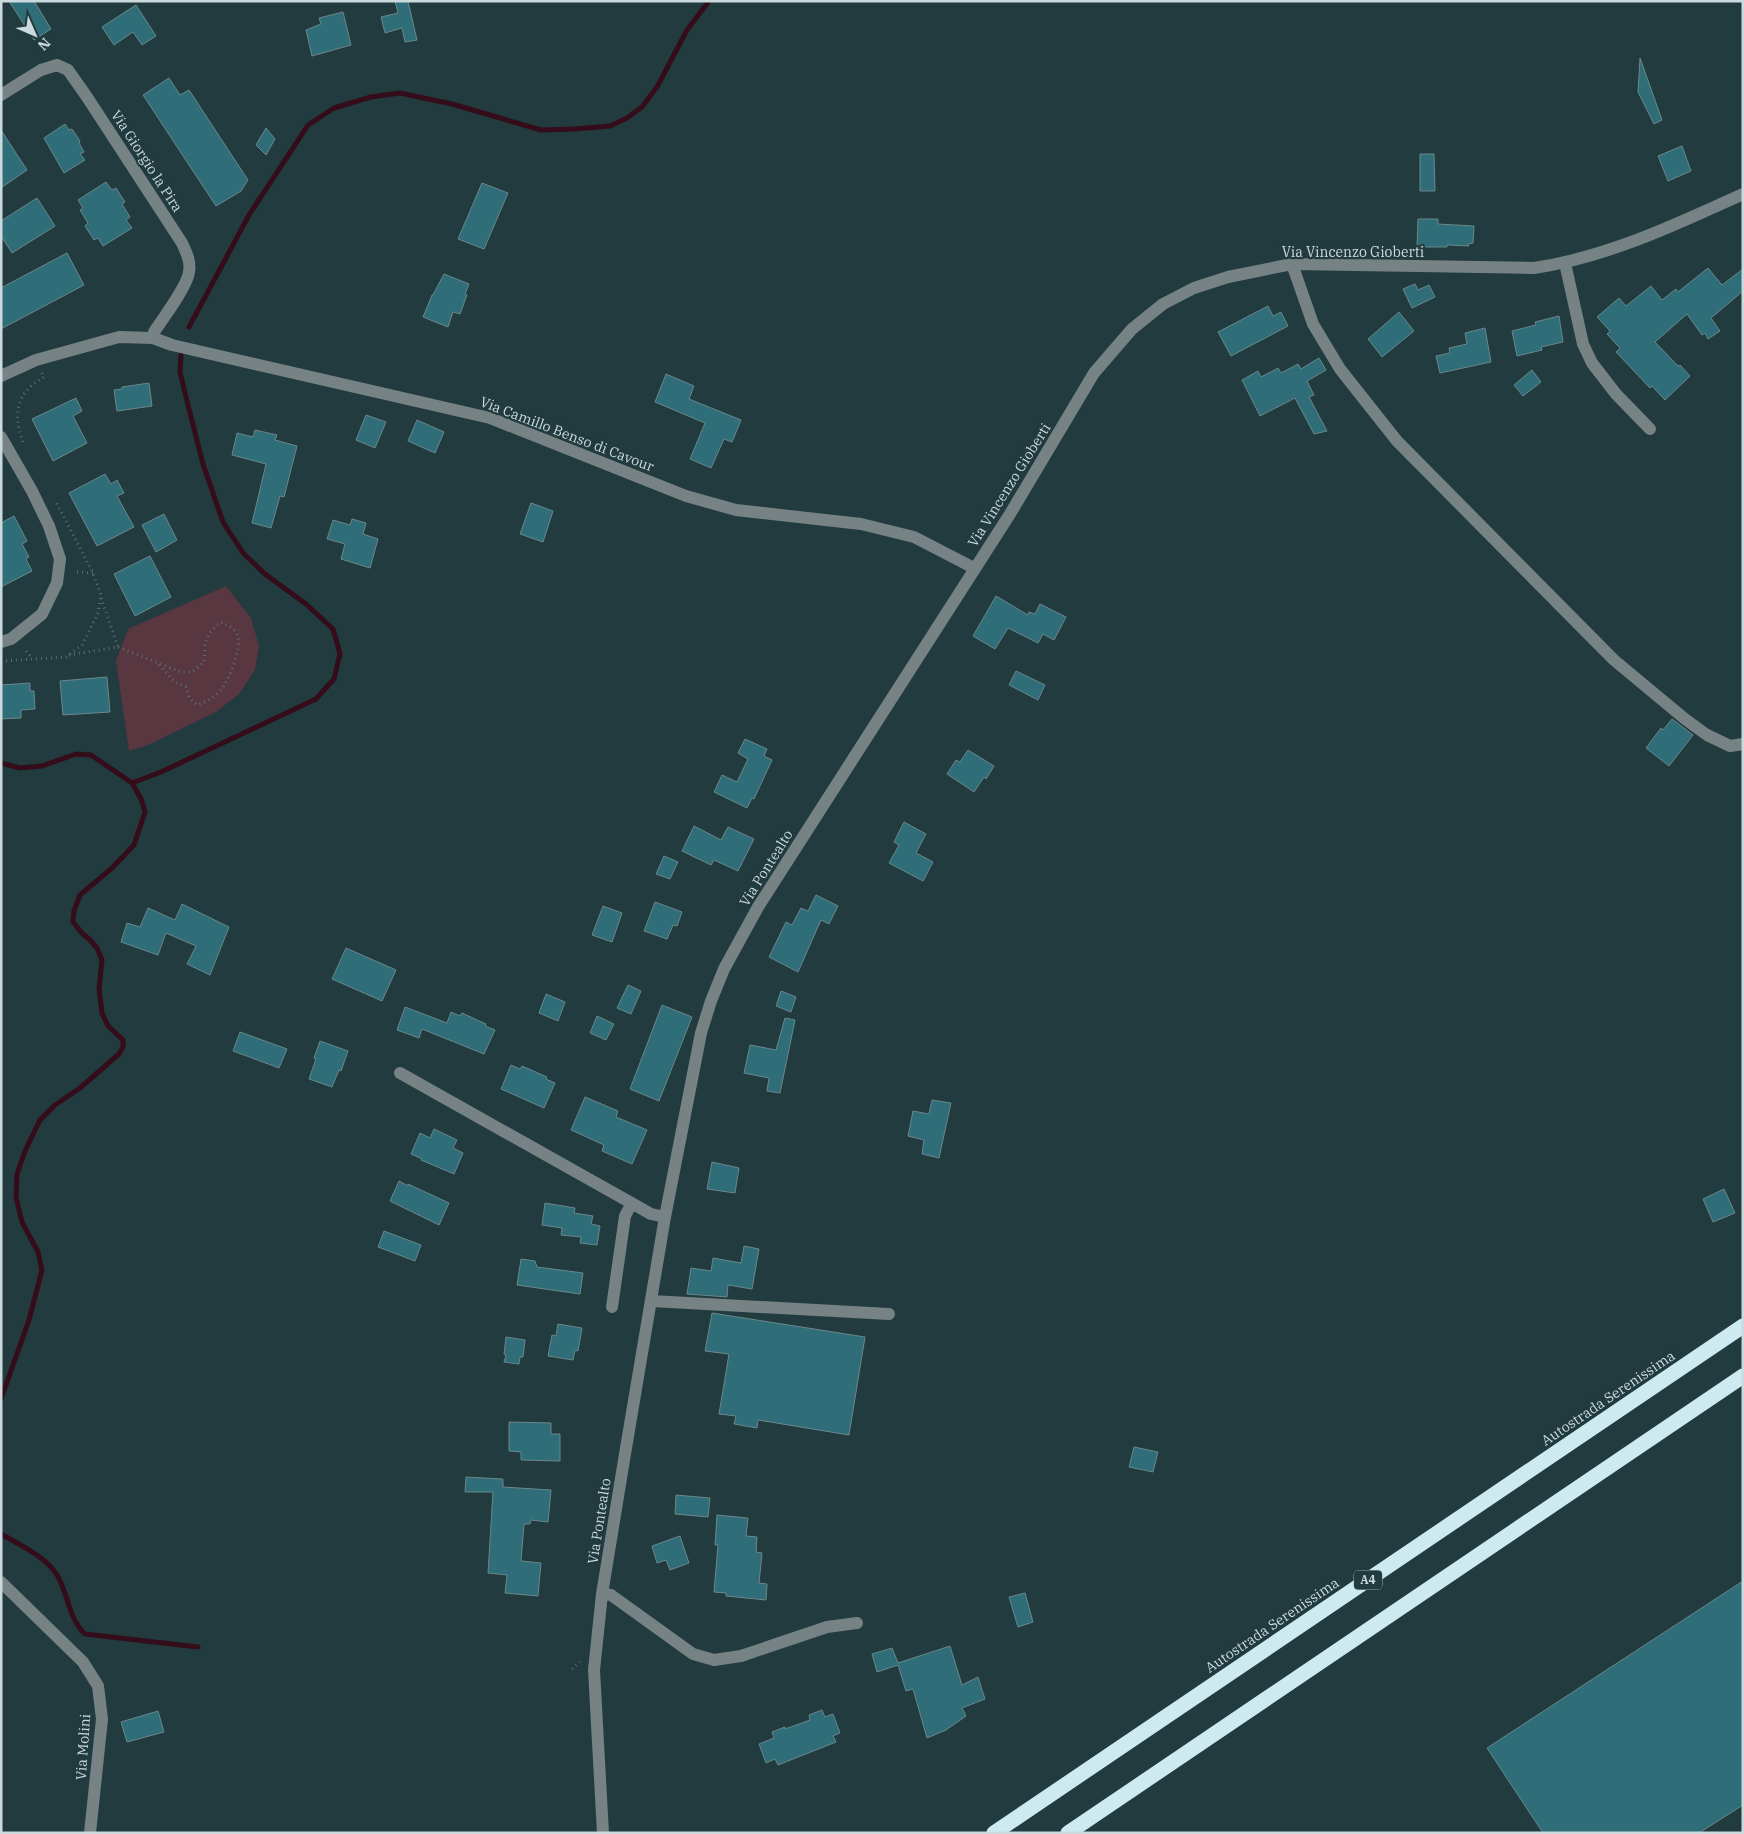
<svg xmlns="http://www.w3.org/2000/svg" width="1744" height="1834" viewBox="0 0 1744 1834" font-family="'IBM Plex Serif',serif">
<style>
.green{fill:#593740}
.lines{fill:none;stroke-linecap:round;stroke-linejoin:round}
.stream{stroke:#340c1a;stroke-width:5}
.building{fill:#2f6e78;stroke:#6b878b}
.path{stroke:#586f72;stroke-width:3;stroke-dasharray:1 4;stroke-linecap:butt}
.minor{stroke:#768284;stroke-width:12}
.highway{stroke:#cceaef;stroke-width:15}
.labels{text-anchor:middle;stroke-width:4.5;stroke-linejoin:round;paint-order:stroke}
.shield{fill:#213b3f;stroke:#98aaad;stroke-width:1}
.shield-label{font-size:12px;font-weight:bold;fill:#cbdadc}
.street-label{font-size:14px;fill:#cbdadc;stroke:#213b3f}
</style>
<rect width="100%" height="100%" fill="#213b3f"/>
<!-- green -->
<path class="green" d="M226 586 251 618 259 646 255 670 239 694 216 712 148 745 129 751 116 661 128 629Z"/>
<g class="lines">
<!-- stream -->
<path class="stream" d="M189 327 249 215 308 125 334 108 371 97 400 93 452 104 541 130 574 129 610 126 627 118 642 107 657 87 687 30 709 1
M1 763 20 768 42 766 76 754 91 755 132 783 161 772 316 699 334 679 340 654 333 629 306 604 265 574 243 553 223 522 203 464 188 405 180 372 181 355
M1 1399 29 1320 42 1270 38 1252 22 1222 16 1197 17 1174 25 1151 40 1120 55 1105 80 1088 119 1054 123 1047V1040L108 1026 102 1013 99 989 102 960 97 948 90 940 82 933 73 922 74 911 80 895 112 868 134 845 145 812 141 799 132 783
M1 1534C20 1545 45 1556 57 1575 68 1593 69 1620 85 1634L198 1647"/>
</g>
<!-- building -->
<path class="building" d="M9 1H34L51 29 34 40Z
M395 1H408L417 40 405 42 402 28 385 33 381 17 398 13Z
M136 5 156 36 142 45 133 32 114 45 102 27Z
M343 12 351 45 312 56 306 30 321 24 319 18Z
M1640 58 1662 120 1654 124 1638 92Z
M169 78 180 95 189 90 248 180 241 191 216 206 143 95Z
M65 124 69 130 72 129 80 141 79 143 84 152 80 154 85 160 64 173 44 138Z
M266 128 275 139 266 155 256 145Z
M1 130 27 170 1 188Z
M1682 146 1691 171 1668 181 1658 156Z
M1420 154H1434L1435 191H1420Z
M106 182 112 190 116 188 125 202 122 204 130 217 126 220 132 228 103 246 98 238 94 240 85 226 88 223 80 210 83 208 78 200Z
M482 183 508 193 484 249 458 239Z
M37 198 55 226 12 253 1 236V221Z
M1418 219H1438V224L1474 226 1473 243 1468 244 1469 246 1447 245V247H1417Z
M67 253 84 285 1 329V288Z
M1708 268 1722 285 1743 269V291L1711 318 1720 331 1708 339 1705 333 1702 335 1687 314 1655 342 1678 366 1680 365 1690 376 1665 400 1652 386 1650 388 1616 352 1620 348 1607 334 1610 331 1597 317 1619 298 1626 306 1651 286 1662 300 1676 289 1678 292Z
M444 274 469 284 465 294 467 295 460 314 453 312 448 327 423 317 432 295H433Z
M1415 284 1418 290 1429 285 1435 297 1412 308 1403 289Z
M1268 306 1273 316 1281 312 1288 326 1231 356 1218 332Z
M1399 312 1414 331 1382 357 1368 339Z
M1559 316 1563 342 1541 347 1542 350 1517 356 1512 331 1536 325 1535 322Z
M1485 328 1491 362 1440 373 1436 356 1450 353 1449 348 1467 344 1465 333Z
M1319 358 1326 370 1307 381 1314 395 1309 397 1327 431 1314 434 1295 398 1260 416 1242 380 1258 371 1261 377 1278 368 1281 373 1298 364 1301 369Z
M1532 370 1541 382 1523 396 1514 385Z
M666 374 694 386 689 399 741 420 732 442 724 439 711 468 690 459 705 423 655 402Z
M149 383 152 406 117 411 114 390 122 389V387Z
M76 398 82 411 73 416 87 443 53 461 32 419Z
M366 415 386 422 375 448 356 440Z
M417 420 444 432 435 453 408 441Z
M255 430 277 435 275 440 297 446 284 497 280 496 271 528 252 523 266 464 232 455 237 433 253 437Z
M105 474 111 484 117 480 124 493 117 496 134 527 97 546 69 493Z
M531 503 553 511 543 542 520 534Z
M164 514 177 540 156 552 142 525Z
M14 516 27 541 22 544 29 557 26 559 32 571 1 587V523Z
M352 519 366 523 363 534 378 539 370 568 341 559 345 544 327 539 333 520 350 525Z
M150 556 171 597 135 616 114 574Z
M996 596 1028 615 1029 612 1035 614 1040 604 1066 617 1054 640 1043 634 1038 643 1008 628 995 649 973 636Z
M1016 671 1045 685 1038 700 1009 685Z
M107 677 110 712 63 715 60 681Z
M30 683V691H34L35 709 21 710V718L1 719V685Z
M1672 719 1693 735 1669 766 1646 748 1661 728 1663 730Z
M745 739 767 749 764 756 772 760 754 799 752 798 747 808 714 792 722 775 737 782 748 759 738 753Z
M968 750 994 766 986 779 984 777 974 792 947 774 956 760 960 762Z
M904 822 926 834 916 853 933 862 923 881 889 863 899 845 894 842Z
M694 826 721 840 728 827 754 839 738 871 714 860 711 865 682 851Z
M664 856 678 862 670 879 656 874Z
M816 895 838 906 829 924 821 920 798 972 769 957 786 922 792 925 801 908 808 911Z
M655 902 682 912 677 926 673 925 667 939 644 931Z
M182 904 229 927 210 975 187 964 196 946 166 933 158 955 121 942 127 923 140 927 148 908 175 920Z
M603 906 622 913 612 942 592 935Z
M346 948 396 970 382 1001 332 979Z
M628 985 641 991 631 1014 617 1008Z
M781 991 796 997 791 1012 776 1006Z
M546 994 565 1002 558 1021 539 1013Z
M662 1005 692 1017 659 1101 630 1089Z
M405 1007 447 1023 451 1012 460 1016 462 1013 486 1024 485 1026 495 1030 484 1054 422 1029 419 1038 397 1030Z
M597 1016 614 1024 606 1040 590 1033Z
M785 1018 795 1020 780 1093 767 1091 769 1078 744 1073 750 1045 776 1050Z
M240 1032 287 1049 279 1068 233 1051Z
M320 1041 348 1051 341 1071 339 1070 332 1087 309 1079 316 1059 314 1058Z
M511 1065 520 1069 522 1066 547 1077 546 1079 555 1083 544 1108 501 1089Z
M585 1097 618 1111 616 1117 647 1130 632 1164 602 1151 604 1145 571 1130Z
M932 1100 951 1103 939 1158 922 1154 924 1140 908 1136 913 1111 929 1114Z
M434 1129 457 1140 453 1148 463 1153 454 1174 421 1160 422 1159 411 1154 420 1133 430 1138Z
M712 1162 739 1168 735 1193 707 1189Z
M399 1181 408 1186V1184L449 1203 439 1225 390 1201Z
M1724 1189 1735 1213 1713 1222 1703 1199Z
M545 1203 575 1208 574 1213 593 1216 591 1224 600 1226 597 1245 580 1243 581 1237 561 1235 562 1228 542 1225Z
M384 1231 421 1245 415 1261 378 1247Z
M744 1246 759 1249 752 1289 728 1285 727 1297 687 1294 691 1268 711 1271 713 1258 741 1263Z
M521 1259 535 1261 537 1267 583 1273 580 1294 517 1285Z
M712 1313 865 1337 849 1435 758 1420 757 1428 734 1424 736 1416 719 1414 729 1354 705 1351Z
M558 1324 582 1328 578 1351 575 1350 573 1360 548 1356 552 1335 556 1336Z
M506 1337 525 1340 523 1357H520L519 1364 504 1362 506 1355 504 1354Z
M509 1422 551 1423V1434H560V1461L521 1460V1452L509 1451Z
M1134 1447 1158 1452 1153 1472 1129 1467Z
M466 1477 503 1479V1487L551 1490 548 1522 531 1520 530 1524H524L521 1561 541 1563 538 1596 505 1593 507 1575 488 1573 493 1492H465Z
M676 1495 710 1498 708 1517 675 1514Z
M717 1515 748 1518 746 1536 757 1537 756 1552 762 1553 759 1583 767 1584 766 1600 726 1596V1593L714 1592 718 1545H715Z
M680 1536 689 1563 670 1570 666 1560 657 1563 652 1546Z
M1743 1581V1805L1699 1833H1543L1487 1748Z
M1025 1593 1033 1622 1018 1627 1009 1597Z
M950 1646 962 1685 978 1677 985 1699 962 1708 966 1716 946 1730 927 1738 913 1689 906 1691 898 1665 877 1672 872 1654 892 1648 898 1663Z
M822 1710 825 1717 833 1714 840 1733 833 1736 836 1742 778 1765 775 1759 766 1763 759 1744 774 1738 772 1732 785 1727V1729L810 1720 809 1715Z
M158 1711 164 1732 127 1742 121 1722Z"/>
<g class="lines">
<!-- path -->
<path class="path" d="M23 442C16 424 14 404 28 389 32 384 39 381 44 377L41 371
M77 572 93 573
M101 598 118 647
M26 651 32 658
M69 655 118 647 181 672H192L204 662C205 641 204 636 221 622 227 625 234 628 237 634 243 647 229 680 221 690 214 698 206 702 197 705L189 697 186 687 175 682 157 663
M1 661 66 657 82 645 98 613 101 595 93 573 55 500
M572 1669 580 1662"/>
<!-- minor -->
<path class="minor" d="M1 95 41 70 57 65 68 70 87 97 182 243C186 252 191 261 189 272 188 285 162 320 154 332L153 338
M1565 263 1583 344 1592 363 1616 394 1650 429
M1292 264 1313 324 1340 369 1397 441 1614 660 1685 719 1707 735 1730 746 1743 744
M1 376 36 360 119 337 153 338 172 345 490 418 686 496 736 510 861 524 914 537 974 568
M1 437 32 491 49 526 60 559 57 583 42 614 11 639 1 642
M400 1073 651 1214 665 1217
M652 1301 889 1314
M612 1307 625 1216 632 1203
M1 1582 83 1662 98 1686 102 1719 90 1833
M602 1594 611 1595 693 1654 714 1660 741 1656 827 1627 857 1623
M603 1833 594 1670 602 1594 626 1448 665 1217 701 1033 711 1001 724 969 758 907 1010 514 1094 373 1132 329 1163 304 1194 288 1228 277 1292 264 1534 268C1608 257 1675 225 1743 194"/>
<!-- highway -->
<path class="highway" d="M994 1833 1743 1326
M1068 1833 1743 1376"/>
</g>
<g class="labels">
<!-- shield labels -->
<rect class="shield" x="1354" y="1570.5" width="28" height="19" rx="4"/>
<g class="shield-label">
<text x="1368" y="1584">A4</text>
</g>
<!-- street labels -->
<g class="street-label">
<text transform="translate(147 161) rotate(57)" y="5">Via Giorgio la Pira</text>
<text x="1353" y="257">Via Vincenzo Gioberti</text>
<text transform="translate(567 434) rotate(21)" y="5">Via Camillo Benso di Cavour</text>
<text transform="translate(1009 485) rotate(-58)" y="5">Via Vincenzo Gioberti</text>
<text transform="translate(766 868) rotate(-58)" y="5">Via Pontealto</text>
<text transform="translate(1608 1398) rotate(-34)" y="5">Autostrada Serenissima</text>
<text transform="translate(599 1521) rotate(-81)" y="5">Via Pontealto</text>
<text transform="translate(1272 1625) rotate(-34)" y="5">Autostrada Serenissima</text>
<text transform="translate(83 1747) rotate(-86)" y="5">Via Molini</text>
</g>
</g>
<!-- border -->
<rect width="1744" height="1834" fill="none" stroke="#cbdadc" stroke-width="5"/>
<!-- north arrow -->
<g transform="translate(35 35) rotate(135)" stroke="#213b3f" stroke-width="4" paint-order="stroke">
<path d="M0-4L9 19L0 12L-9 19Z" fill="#cbdadc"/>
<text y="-8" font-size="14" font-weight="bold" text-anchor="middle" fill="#cbdadc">N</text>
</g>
</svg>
